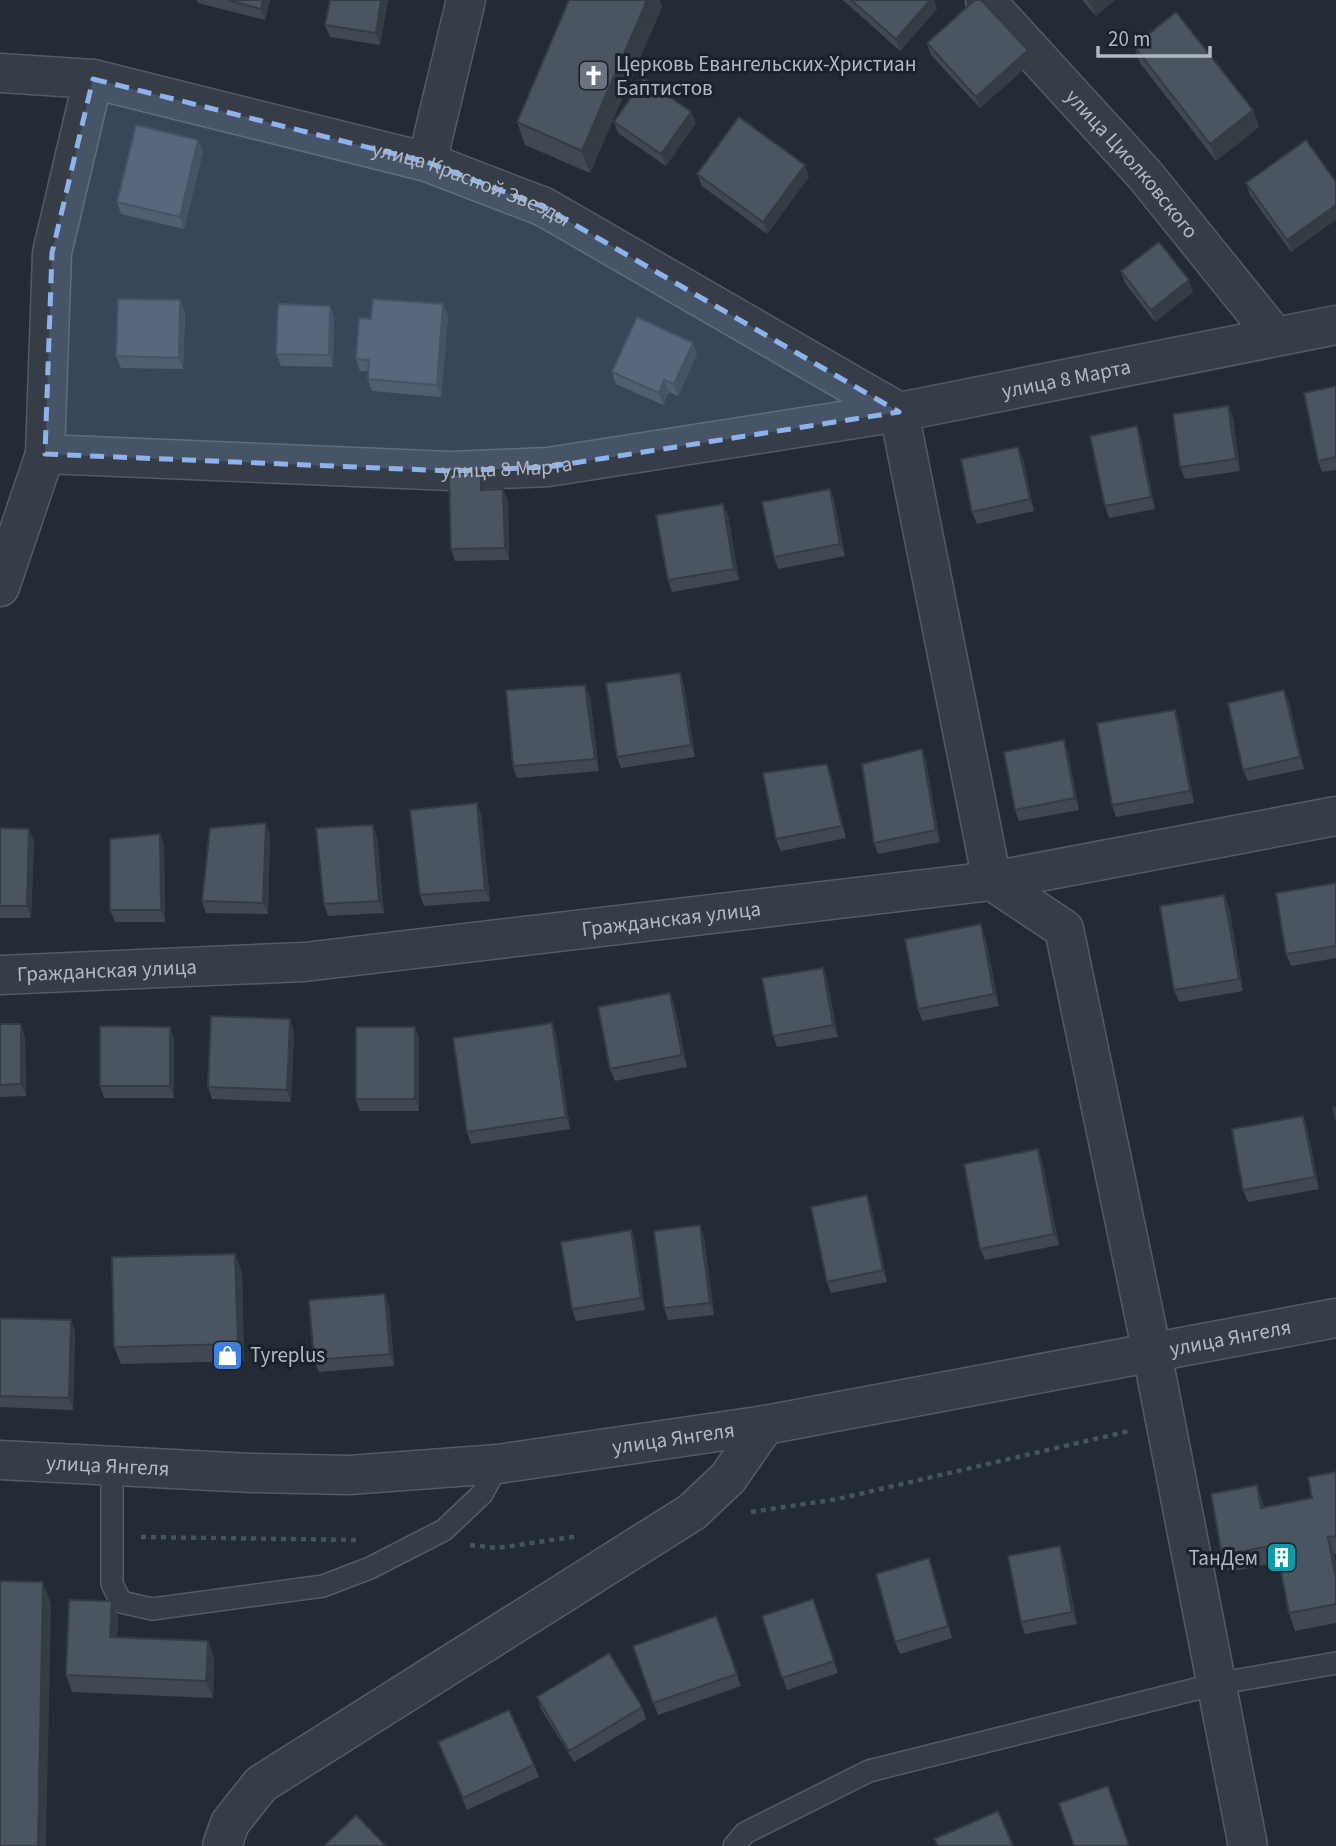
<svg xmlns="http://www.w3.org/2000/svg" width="1336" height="1846" viewBox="0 0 1336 1846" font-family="'Source Sans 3',sans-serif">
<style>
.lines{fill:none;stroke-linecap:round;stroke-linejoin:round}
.service-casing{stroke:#545b64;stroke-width:24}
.minor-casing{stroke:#545b64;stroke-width:41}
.tertiary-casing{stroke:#545b64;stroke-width:41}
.path{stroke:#445457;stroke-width:4.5;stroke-dasharray:5 5;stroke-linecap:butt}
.service{stroke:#363d47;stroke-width:21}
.minor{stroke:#363d47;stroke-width:38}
.tertiary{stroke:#363d47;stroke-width:38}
.wall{fill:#404953}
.shaded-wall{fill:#343c44}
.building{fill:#4b5561;stroke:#343c44;stroke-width:2}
.marked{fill:#8db2ec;fill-opacity:0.2;stroke:#8db2ec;stroke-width:5;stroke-dasharray:14 9;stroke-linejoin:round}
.labels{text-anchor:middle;stroke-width:6;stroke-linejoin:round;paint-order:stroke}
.poi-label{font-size:21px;fill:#b1b8c3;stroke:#1c222b;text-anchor:start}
.street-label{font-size:21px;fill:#b1b8c3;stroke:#1c222b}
</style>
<rect width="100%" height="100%" fill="#232b36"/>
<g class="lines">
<defs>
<path id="service" d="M112 1466V1584L121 1602 152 1609 323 1586 370 1568 444 1530 482 1494 498 1464
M734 1846 745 1833 869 1771 1216 1684 1336 1663"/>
<g id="minor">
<path id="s1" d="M985 0 1145 175 1274 335"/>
<path id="s2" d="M0 73 93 79 427 162 544 207 899 412 992 881 1064 929 1152 1353 1248 1846"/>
<path id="s3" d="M93 79 52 253 45 454 451 471 548 467 899 412 1336 325"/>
<path d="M427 162 466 0"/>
<path d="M0 587 45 454"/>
<path id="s4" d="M0 975 304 962 992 881 1336 816"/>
<path d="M222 1846 230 1823 261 1784 692 1512 728 1478 765 1425"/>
</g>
<g id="tertiary">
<path id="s5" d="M0 1460 251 1473 349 1475 498 1464 765 1425 1336 1318"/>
</g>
</defs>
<!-- service casing -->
<use href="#service" class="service-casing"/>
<!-- minor casing -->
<use href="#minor" class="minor-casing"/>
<!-- tertiary casing -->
<use href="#tertiary" class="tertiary-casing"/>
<!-- path -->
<path class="path" d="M751 1512 838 1499 1129 1431
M141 1537 356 1540
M470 1545 497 1548 579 1536"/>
<!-- service -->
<use href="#service" class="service"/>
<!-- minor -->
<use href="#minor" class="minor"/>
<!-- tertiary -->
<use href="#tertiary" class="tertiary"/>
</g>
<!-- wall -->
<path class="wall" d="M197 0H270L265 20 198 3Z
M388 0 380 45 330 37 325 25Z
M569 0H660L662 7 590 173 525 145 517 122Z
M843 0H934L937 9 900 51Z
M1082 0H1115L1096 16Z
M927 43 1032 62 980 108 931 55Z
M1134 46 1253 110 1259 127 1216 161 1140 63Z
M614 122 696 123 666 166 618 133Z
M198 140 203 152 184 229 121 214 117 202Z
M1306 140 1291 252 1250 195 1246 183Z
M697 174 809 177 767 234 702 186Z
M1121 271 1193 292 1155 322 1125 283Z
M180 300 185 312 183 369 121 368 116 356Z
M443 304 448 316 441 397 372 391 368 379V371H360L356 359 371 319Z
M330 306 334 318 333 367 281 366 276 354Z
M697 354 678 396 669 392 663 405 616 384 612 372Z
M1336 386V470L1322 472 1318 461Z
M1228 406 1233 418 1240 471 1185 479 1180 467Z
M1141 438 1155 509 1109 518 1105 506Z
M1023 459 1034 511 977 524 972 512Z
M485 485V490L503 489 508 501 509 560 455 561 451 549Z
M830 489 834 500 845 556 778 569 774 557Z
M728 515 739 580 672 592 668 580Z
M585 685 590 697 599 771 517 778 513 766Z
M684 685 695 757 621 768 617 757Z
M1284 690 1289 702 1304 769 1248 781 1243 770Z
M1179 722 1194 803 1116 817 1112 805Z
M922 749 926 761 940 842 878 854 874 843Z
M1068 752 1079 810 1019 821 1015 810Z
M827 764 831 776 846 838 781 851 776 839Z
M477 803 481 815 490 901 424 906 420 895Z
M266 823 270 835 268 914 206 913 202 901Z
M0 828 34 841 31 918H0Z
M160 834 164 846 165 922H115L110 910Z
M377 837 384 913 328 916 324 904Z
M1336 883V958L1291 966 1286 954Z
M1224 895 1229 907 1243 991 1179 1002 1174 990Z
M985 936 999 1006 922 1021 918 1009Z
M823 968 827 979 838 1037 777 1047 773 1036Z
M674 1004 687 1067 615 1081 610 1069Z
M552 1023 556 1034 570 1129 471 1144 467 1132Z
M0 1024 25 1036 26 1096 0 1097Z
M415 1027 419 1039V1111H360L356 1099Z
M294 1031 291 1102 212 1099 208 1087Z
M174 1039V1098H104L100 1086Z
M1307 1127 1319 1189 1248 1202 1243 1190Z
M1038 1149 1042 1161 1059 1245 985 1260 980 1249Z
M867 1195 871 1207 887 1282 831 1293 827 1282Z
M631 1230 635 1242 645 1310 576 1321 572 1309Z
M704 1237 714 1315 668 1320 664 1308Z
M242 1272 244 1361 121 1364 114 1347Z
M389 1306 394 1366 319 1372 314 1360Z
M0 1318 71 1320 75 1332 73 1410 0 1407Z
M1336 1472V1554H1334L1336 1564V1623L1295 1631 1289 1613 1279 1562 1229 1572 1222 1555 1263 1503 1264 1508 1312 1498Z
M1060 1546 1064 1558 1077 1624 1025 1634 1021 1622Z
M929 1558 952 1638 900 1654 895 1642Z
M813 1599 838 1673 787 1690 762 1616Z
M112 1601 118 1618 117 1637 208 1641 214 1658 213 1698 72 1692 66 1675Z
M716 1616 741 1686 658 1715 633 1646Z
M537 1697 642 1707 646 1719 574 1762 541 1709Z
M438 1742 534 1765 539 1777 467 1810Z"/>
<!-- shaded-wall -->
<path class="shaded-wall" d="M263 0H270L265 20 261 9Z
M381 0H388L380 45 376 33Z
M647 0H660L662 7 590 173 582 151Z
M930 0H934L937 9 900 51 896 39Z
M1096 0H1115L1096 16 1091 4Z
M1028 50 1032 62 980 108 976 97Z
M1253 110 1259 127 1216 161 1210 144Z
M691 112 696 123 666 166 661 154Z
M198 140 203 152 184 229 180 217Z
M805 165 809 177 767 234 763 222Z
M1336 205V220L1291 252 1287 240Z
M1189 280 1193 292 1155 322 1151 310Z
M180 300 185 312 183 369 179 358Z
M443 304 448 316 441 397 437 385Z
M330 306 334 318 333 367 329 355Z
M693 343 697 354 678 396 674 384Z
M664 380 669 392 663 405 659 393Z
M1228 406 1233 418 1240 471 1236 459Z
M1137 426 1141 438 1155 509 1151 497Z
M1018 447 1023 459 1034 511 1030 499Z
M481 473 485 485V502L481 490Z
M503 489 508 501 509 560 505 548Z
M830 489 834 500 845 556 840 544Z
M723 504 728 515 739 580 734 569Z
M680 673 684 685 695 757 691 745Z
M585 685 590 697 599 771 595 759Z
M1284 690 1289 702 1304 769 1300 757Z
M1175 710 1179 722 1194 803 1190 791Z
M1064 740 1068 752 1079 810 1075 798Z
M922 749 926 761 940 842 936 830Z
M827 764 831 776 846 838 842 826Z
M477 803 481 815 490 901 485 890Z
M266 823 270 835 268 914 263 903Z
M373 825 377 837 384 913 379 901Z
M29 829 34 841 31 918 27 906Z
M160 834 164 846 165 922 161 910Z
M1224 895 1229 907 1243 991 1239 979Z
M981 924 985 936 999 1006 994 994Z
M823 968 827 979 838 1037 833 1025Z
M670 993 674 1004 687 1067 682 1055Z
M290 1019 294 1031 291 1102 287 1090Z
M552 1023 556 1034 570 1129 566 1117Z
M21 1024 25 1036 26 1096 21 1084Z
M170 1027 174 1039V1098L170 1086Z
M415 1027 419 1039V1111L415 1099Z
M1303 1116 1307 1127 1319 1189 1315 1177Z
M1038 1149 1042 1161 1059 1245 1054 1234Z
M867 1195 871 1207 887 1282 883 1270Z
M700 1225 704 1237 714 1315 710 1303Z
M631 1230 635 1242 645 1310 641 1298Z
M235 1254 242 1272 244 1361 238 1344Z
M385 1294 389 1306 394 1366 390 1354Z
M71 1320 75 1332 73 1410 69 1398Z
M1257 1485 1263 1503 1267 1526 1261 1508Z
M1328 1537 1334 1554 1336 1564V1579Z
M1060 1546 1064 1558 1077 1624 1072 1612Z
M929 1558 933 1570 952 1638 948 1626Z
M43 1582 51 1604 46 1846H38Z
M112 1601 118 1618 116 1654 110 1637Z
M208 1641 214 1658 213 1698 206 1681Z"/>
<!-- building -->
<path class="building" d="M228 0H263L261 9Z
M330 0H381L376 33 325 25Z
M569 0H647L582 151 517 122Z
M851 0H930L896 39Z
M975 0H981L1028 50 976 97 927 43Z
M1088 0H1096L1091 4Z
M1176 12 1253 110 1210 144 1134 46Z
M644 78 691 112 661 154 614 122Z
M739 117 805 165 763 222 697 174Z
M136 125 198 140 180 217 117 202Z
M1306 140 1336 182V205L1287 240 1246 183Z
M1159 242 1189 280 1151 310 1121 271Z
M118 299 180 300 179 358 116 356Z
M373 299 443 304 437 385 368 379 369 360 356 359 359 318 371 319Z
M278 304 330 306 329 355 276 354Z
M637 317 693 343 674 384 664 380 659 393 612 372Z
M1336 386V457L1318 461 1304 393Z
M1228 406 1236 459 1180 467 1173 414Z
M1137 426 1151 497 1105 506 1090 436Z
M1018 447 1030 499 972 512 961 459Z
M481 473V490L503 489 505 548 451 549 449 474Z
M830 489 840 544 774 557 762 502Z
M723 504 734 569 668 580 656 515Z
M680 673 691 745 617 757 606 683Z
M585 685 595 759 513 766 506 690Z
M1284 690 1300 757 1243 770 1228 703Z
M1175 710 1190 791 1112 805 1097 723Z
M1064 740 1075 798 1015 810 1004 752Z
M922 749 936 830 874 843 862 764Z
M827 764 842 826 776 839 763 773Z
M477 803 485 890 420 895 410 810Z
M266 823 263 903 202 901 210 828Z
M373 825 379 901 324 904 316 828Z
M0 828 29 829 27 906H0Z
M160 834 161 910H110V839Z
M1336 883V946L1286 954 1276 893Z
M1224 895 1239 979 1174 990 1160 906Z
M981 924 994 994 918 1009 905 939Z
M823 968 833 1025 773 1036 762 978Z
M670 993 682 1055 610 1069 598 1007Z
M211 1016 290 1019 287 1090 208 1087Z
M552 1023 566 1117 467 1132 453 1038Z
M0 1024H21V1084L0 1085Z
M100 1026 170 1027V1086H100Z
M356 1027H415V1099H356Z
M1333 1108H1336V1121Z
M1303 1116 1315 1177 1243 1190 1232 1129Z
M1038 1149 1054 1234 980 1249 964 1164Z
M867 1195 883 1270 827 1282 811 1207Z
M700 1225 710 1303 664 1308 654 1231Z
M631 1230 641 1298 572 1309 561 1242Z
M235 1254 238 1344 114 1347 112 1257Z
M385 1294 390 1354 314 1360 309 1300Z
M0 1318 71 1320 69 1398 0 1396Z
M1336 1472V1536L1328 1537 1336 1579V1604L1289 1613 1276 1545 1222 1555 1211 1494 1257 1485 1261 1508 1312 1498 1308 1477Z
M1060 1546 1072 1612 1021 1622 1008 1556Z
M929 1558 948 1626 895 1642 876 1574Z
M0 1581 43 1582 38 1846H0Z
M813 1599 834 1661 782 1678 762 1616Z
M69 1600 112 1601 110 1637 208 1641 206 1681 66 1675Z
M716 1616 737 1674 653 1703 633 1646Z
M609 1653 642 1707 569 1751 537 1697Z
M509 1710 534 1765 463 1798 438 1742Z
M1108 1786 1129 1846H1074L1059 1803Z
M998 1811 1013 1846H938L934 1839Z
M356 1815 386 1846H324Z"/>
<!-- marked area -->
<path class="marked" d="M93 79 427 162 544 207 899 412 548 467 451 471 45 454 52 253Z"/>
<!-- icons -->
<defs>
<symbol id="church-square" viewBox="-11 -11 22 22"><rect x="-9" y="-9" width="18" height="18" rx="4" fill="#6b7280" stroke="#1c222b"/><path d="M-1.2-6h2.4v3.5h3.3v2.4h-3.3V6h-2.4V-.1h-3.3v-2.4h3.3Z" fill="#fff"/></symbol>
<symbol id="shop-square" viewBox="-11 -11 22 22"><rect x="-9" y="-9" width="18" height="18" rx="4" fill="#3f7fe0" stroke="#1c222b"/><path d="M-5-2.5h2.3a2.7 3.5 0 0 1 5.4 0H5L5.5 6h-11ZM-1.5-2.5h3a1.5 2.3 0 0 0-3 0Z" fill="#fff"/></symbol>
<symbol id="building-square" viewBox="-11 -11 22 22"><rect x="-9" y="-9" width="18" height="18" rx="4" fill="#0f9aa8" stroke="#1c222b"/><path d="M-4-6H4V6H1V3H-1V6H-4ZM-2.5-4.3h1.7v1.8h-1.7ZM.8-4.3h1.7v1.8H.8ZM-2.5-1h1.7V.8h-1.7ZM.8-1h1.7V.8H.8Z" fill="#fff"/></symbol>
</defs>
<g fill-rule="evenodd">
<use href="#church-square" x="576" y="58" width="35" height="35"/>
<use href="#shop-square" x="210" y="1338" width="35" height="35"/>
<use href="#building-square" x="1264" y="1540" width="35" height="35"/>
</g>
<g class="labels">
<!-- poi labels -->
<g class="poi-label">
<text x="616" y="71">Церковь Евангельских-Христиан<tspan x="616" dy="24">Баптистов</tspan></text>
<text x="250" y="1362">Tyreplus</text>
<text x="1258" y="1565" text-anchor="end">ТанДем</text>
</g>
<!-- street labels -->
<g class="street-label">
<text dy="7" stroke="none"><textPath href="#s1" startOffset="220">улица Циолковского</textPath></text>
<text dy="7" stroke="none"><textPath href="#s2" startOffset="486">улица Красной Звезды</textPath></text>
<text dy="7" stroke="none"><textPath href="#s3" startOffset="1409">улица 8 Марта</textPath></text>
<text dy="7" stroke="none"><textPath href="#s3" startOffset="842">улица 8 Марта</textPath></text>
<text dy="7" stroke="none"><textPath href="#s4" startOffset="674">Гражданская улица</textPath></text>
<text dy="7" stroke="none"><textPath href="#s4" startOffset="107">Гражданская улица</textPath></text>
<text dy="7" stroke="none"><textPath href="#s5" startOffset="1242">улица Янгеля</textPath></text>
<text dy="7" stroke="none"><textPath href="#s5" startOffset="676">улица Янгеля</textPath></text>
<text dy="7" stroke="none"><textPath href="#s5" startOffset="108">улица Янгеля</textPath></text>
</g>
</g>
<!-- scale -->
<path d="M1098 46v10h112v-10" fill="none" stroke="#b1b8c3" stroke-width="3.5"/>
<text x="1108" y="46" font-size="21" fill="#b1b8c3" stroke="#1c222b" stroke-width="5" paint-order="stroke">20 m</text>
</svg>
